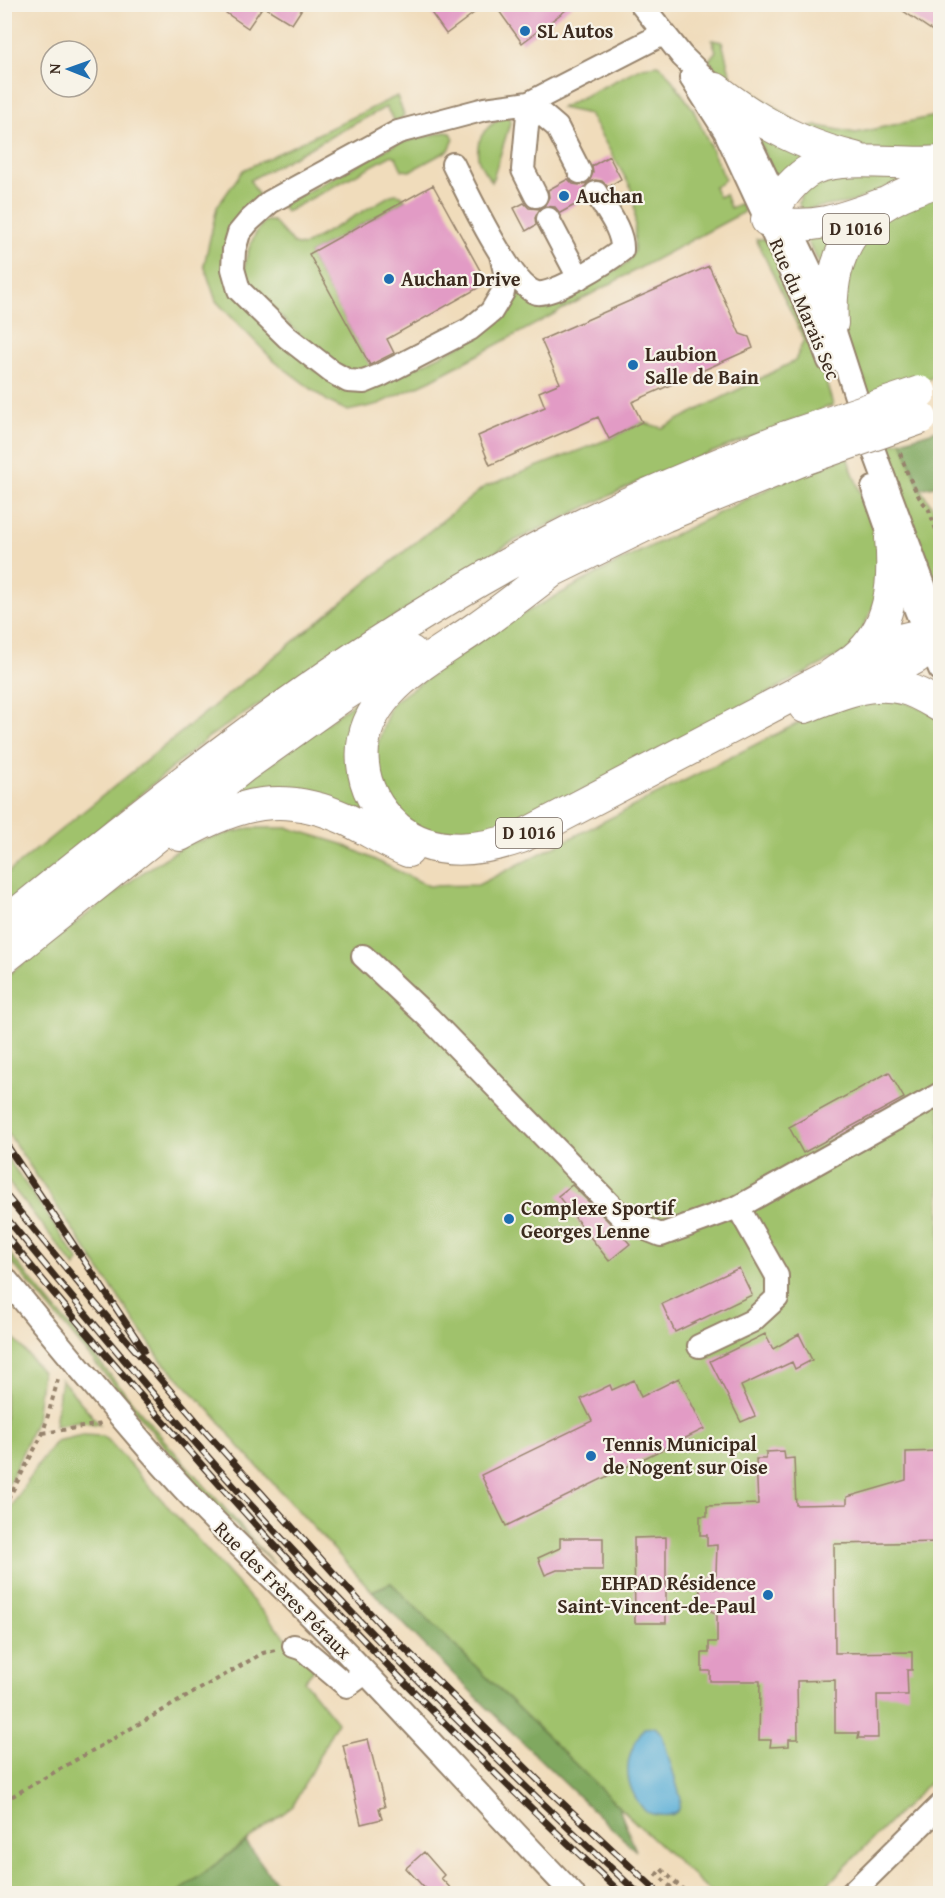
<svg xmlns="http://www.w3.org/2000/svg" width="945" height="1898" viewBox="0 0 945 1898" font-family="'Gentium Book Plus',serif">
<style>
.green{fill:#a0c26c;stroke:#6e7645;stroke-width:1.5}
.forest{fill:#80a860;stroke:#5e693f;stroke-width:1.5}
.water{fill:#5db0d8;stroke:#4c6d7b;stroke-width:1.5}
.building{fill:#e29bc5}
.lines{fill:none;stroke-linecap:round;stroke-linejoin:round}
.minor-casing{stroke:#96836c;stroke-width:26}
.highway-casing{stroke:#96836c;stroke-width:34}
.path{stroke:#96836c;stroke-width:4;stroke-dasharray:4.5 4.5;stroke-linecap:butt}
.minor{stroke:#fff;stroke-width:22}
.highway{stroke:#fff;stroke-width:32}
.rail-casing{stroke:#3b2a1e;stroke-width:7}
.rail{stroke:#f7f3e8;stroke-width:4.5;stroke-dasharray:14;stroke-linecap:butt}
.highway-bridge-casing{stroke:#96836c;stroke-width:34;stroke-linecap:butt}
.highway-bridge{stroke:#fff;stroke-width:32}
.poi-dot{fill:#1f6fb2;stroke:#f7f3e8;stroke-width:2}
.labels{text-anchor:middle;stroke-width:4.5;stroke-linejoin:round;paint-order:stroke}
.shield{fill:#f7f3e8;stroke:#73665b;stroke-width:1.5}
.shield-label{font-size:18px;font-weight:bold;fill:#3b2a1e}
.poi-label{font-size:20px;font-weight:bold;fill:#3b2a1e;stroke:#f7f3e8;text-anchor:start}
.street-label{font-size:20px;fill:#3b2a1e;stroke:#f7f3e8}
</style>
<rect width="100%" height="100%" fill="#f7f3e8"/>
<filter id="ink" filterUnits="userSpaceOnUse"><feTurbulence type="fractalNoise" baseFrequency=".0167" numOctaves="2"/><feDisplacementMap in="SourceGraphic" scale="12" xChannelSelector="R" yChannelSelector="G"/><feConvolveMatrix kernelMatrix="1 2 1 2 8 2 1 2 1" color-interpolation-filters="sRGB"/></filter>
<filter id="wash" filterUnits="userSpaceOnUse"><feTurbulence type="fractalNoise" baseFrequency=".008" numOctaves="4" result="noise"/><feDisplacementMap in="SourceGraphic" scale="24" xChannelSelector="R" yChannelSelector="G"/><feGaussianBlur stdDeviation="1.35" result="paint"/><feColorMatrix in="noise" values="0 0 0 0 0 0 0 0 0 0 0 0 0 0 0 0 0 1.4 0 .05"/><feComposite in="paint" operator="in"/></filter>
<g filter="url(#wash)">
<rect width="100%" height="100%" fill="#f0dcbb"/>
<!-- green -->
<path class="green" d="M712 40 722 42 731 77 805 128 818 126 856 133 940 115V151L903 155 822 143 723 80 709 60 716 51Z
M658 65 664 69 693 109 725 179 720 184 714 187 719 197 725 194 730 208 742 203 744 212 431 380 379 404 348 411 329 402 274 361 216 301 204 265 217 207 243 170 397 96 404 115 396 124 386 107 250 180 260 198 251 208 241 213 234 224 224 257 314 370 378 386 480 336 493 324 513 289 547 302 564 299 628 263 634 251 635 217 634 200 630 186 589 114 561 108 642 67Z
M506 116 509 117 510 123 492 182C487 175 479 166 478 157 475 137 489 123 506 116Z
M751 124 815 160 775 178Z
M445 132 451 133 454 139 449 150 410 171 402 170 396 157 392 155 286 212 282 205 398 143Z
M826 174 897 176 900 179 899 182 853 202 801 210 799 203 801 196Z
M940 187V374L906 389 863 402 842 337 841 298 869 227Z
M396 194 401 195 406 200 309 254 372 368 358 371 348 370 328 362 249 286C248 282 245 277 245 272 244 256 254 232 265 221H273L294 244 303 246 391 195Z
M839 227 824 272 803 233Z
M756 239H769L808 321 833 405 649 477 508 544 210 736 5 908V875L484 487 609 439 642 422 662 428 795 361 804 339Z
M902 441 920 489 935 510 940 525V601L881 446Z
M847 457 877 537 882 589 853 648 487 841 412 830 370 766 391 704 501 626 615 564 794 476Z
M882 693 940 716V1772L819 1893H712L598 1788 391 1583 372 1591 235 1442 217 1418 160 1359 5 1129V977L139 875 187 844 250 828H289L342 844 429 886 478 885 814 715Z
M366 694 371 812 227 796Z
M4 1153 79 1261 75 1267 5 1178Z
M4 1247 164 1440 274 1564 198 1487 5 1254Z
M5 1327 42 1372 36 1420 15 1470 5 1491Z
M61 1379 100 1425 78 1421 55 1426Z
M83 1435 102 1436 110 1442 314 1669 304 1681 337 1722 293 1806 177 1893 29 1894 22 1890 13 1893H5L4 1519 37 1466 56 1441Z"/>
<!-- forest -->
<path class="forest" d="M940 429V485L920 489 902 441Z
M391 1583 618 1806 636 1851C546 1766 457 1680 372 1591Z
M246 1842 283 1893H177Z"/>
<!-- water -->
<path class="water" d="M655 1727 662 1734 681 1799C680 1802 680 1806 679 1809 673 1819 655 1815 646 1812 621 1783 623 1758 644 1728Z"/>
<g id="blocks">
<!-- building -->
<path class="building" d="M213 4H305L292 24 263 6 248 28Z
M425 4H486L446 34Z
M494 4H574L522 43Z
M893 4H940V36Z
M609 156 621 179 608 187 602 181 595 180 589 182 593 173 592 166Z
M568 179 573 184 579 185 587 183 583 193 584 200 560 213 555 207 544 206 549 197 548 190Z
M433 185 487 283 387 339 394 353 370 365 309 254Z
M524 203 529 208 540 209 535 218 536 225 526 231 514 208Z
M709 266 740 334 749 337 753 348 632 402 642 422 609 439 598 417 490 465 478 436 545 407 539 392 560 383 541 340Z
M889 1072 904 1098 803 1153 789 1127Z
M572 1185 621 1234 630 1244 609 1261 558 1196Z
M739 1268 752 1295 675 1332 662 1304Z
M765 1334 773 1349 799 1334 812 1360 795 1369 792 1362 741 1386 755 1416 741 1422 710 1361Z
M679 1378 704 1429 506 1526 481 1475 592 1421 581 1399 610 1385 612 1390 634 1380 641 1397Z
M784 1451 785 1459 794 1458 796 1505 847 1504V1497L906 1480V1452L940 1451V1542L834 1544 835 1653 912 1652V1670H907L908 1695H877L878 1738H858L859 1733H835V1680L797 1681 798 1739H789V1746L770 1747 771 1740H759L760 1681H710V1671H702V1653H709V1642H717V1614L705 1608 700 1600V1588L715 1589 709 1578 716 1574 717 1545 707 1546V1535H700V1516H707V1506L758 1504 756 1459H766V1452Z
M666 1537V1623H635L634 1538Z
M560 1538H603V1570H557L545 1575 538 1558 560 1548Z
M368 1739 385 1807 379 1808 382 1819 361 1824 343 1745Z
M424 1852 444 1875 441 1878 455 1893H429L406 1868Z"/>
</g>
</g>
<g filter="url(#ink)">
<use href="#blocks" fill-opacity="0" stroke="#96836c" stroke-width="1.5"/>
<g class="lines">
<defs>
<path id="minor" d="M641 4 682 56 716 89 736 114 824 298 872 446 940 628
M691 78 725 131 815 324 829 361
M529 103 523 170 536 196
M529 103 557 127 580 172
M453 164C466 190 511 287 537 293 554 296 608 261 622 250 623 230 606 210 596 193
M548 219 579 278
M501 255 506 276 503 292 491 312 470 329 381 375 364 382 348 381 332 372 287 337 239 290 233 269 234 250 239 233 249 221 270 202 398 132 485 109 529 103 663 34
M873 488 916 610 940 669
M363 956 429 1018 626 1221 661 1235 738 1207 940 1094
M4 1277C63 1348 121 1420 183 1488 235 1544 291 1594 343 1649 421 1730 495 1813 573 1894
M699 1346 752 1321 777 1298V1276L738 1207
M294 1646 303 1649 347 1686 365 1673
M851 1894 940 1806"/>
<path id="highway" d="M716 89C758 122 803 146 855 158
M883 204C844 219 808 232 767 220 777 202 793 179 812 169 846 154 903 166 940 162
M832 323C827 241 865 202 940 181
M556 568C530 588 503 609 476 628 428 662 356 695 363 764 365 789 378 810 396 827 432 858 480 851 521 837L831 675C838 670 847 665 854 659 892 629 895 582 891 538
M537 578 664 516 804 459
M859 657C885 642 910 635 940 634
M860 678C895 668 915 665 940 636
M805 707C835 695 869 680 902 688 916 691 928 699 940 706
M180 835C238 803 283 790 346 819 367 829 386 842 408 851
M4 924C148 808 291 691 451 597 496 570 543 544 590 521 655 490 721 463 787 437
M4 958 243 767 344 695 411 652"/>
</defs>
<!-- minor casing -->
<use href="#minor" class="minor-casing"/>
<!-- highway casing -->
<use href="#highway" class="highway-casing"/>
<!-- path -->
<path class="path" d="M900 453 908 475 919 497 929 510 940 541
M940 1390 938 1396 940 1420
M43 1433 102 1424
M4 1507 43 1433 59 1376
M4 1801 263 1653 276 1650
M678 1894 657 1874 661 1869 688 1894"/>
<!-- minor -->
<use href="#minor" class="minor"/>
<!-- highway -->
<use href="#highway" class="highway"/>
<defs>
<path id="rail" d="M4 1141 144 1350
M4 1193 94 1302 205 1431 380 1624 542 1784 660 1894
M4 1215C81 1309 159 1403 240 1493 367 1633 501 1766 639 1894
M4 1233C195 1467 400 1689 622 1894"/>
</defs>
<!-- rail casing -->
<use href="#rail" class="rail-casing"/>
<!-- rail -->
<use href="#rail" class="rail"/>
<defs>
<path id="highway-bridge" d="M787 437 920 392
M804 459 921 418"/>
</defs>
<!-- highway-bridge casing -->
<use href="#highway-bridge" class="highway-bridge-casing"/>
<!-- highway-bridge -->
<use href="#highway-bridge" class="highway-bridge"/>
</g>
</g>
<!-- markers -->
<g class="poi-dot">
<circle cx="525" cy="31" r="6"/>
<circle cx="564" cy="196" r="6"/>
<circle cx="389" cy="279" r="6"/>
<circle cx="633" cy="365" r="6"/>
<circle cx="509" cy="1219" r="6"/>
<circle cx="591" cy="1456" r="6"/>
<circle cx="768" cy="1595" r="6"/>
</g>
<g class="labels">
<!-- shield labels -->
<g class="shield">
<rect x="823" y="214" width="66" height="30" rx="4.5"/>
<rect x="496" y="818" width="66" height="30" rx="4.5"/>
</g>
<g class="shield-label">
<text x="856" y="235">D 1016</text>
<text x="529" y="839">D 1016</text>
</g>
<!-- poi labels -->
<g class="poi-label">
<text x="537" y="38">SL Autos</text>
<text x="576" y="203">Auchan</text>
<text x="401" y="286">Auchan Drive</text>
<text x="645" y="361">Laubion<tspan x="645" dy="23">Salle de Bain</tspan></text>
<text x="521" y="1215">Complexe Sportif<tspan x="521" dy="23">Georges Lenne</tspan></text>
<text x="603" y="1451">Tennis Municipal<tspan x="603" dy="23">de Nogent sur Oise</tspan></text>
<text x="756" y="1590" text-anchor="end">EHPAD Résidence<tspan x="756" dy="23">Saint-Vincent-de-Paul</tspan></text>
</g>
<!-- street labels -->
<g class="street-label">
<text transform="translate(805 309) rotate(67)" y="7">Rue du Marais Sec</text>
<text transform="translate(283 1590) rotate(45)" y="7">Rue des Frères Péraux</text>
</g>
</g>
<!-- margin -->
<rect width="945" height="1898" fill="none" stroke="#f7f3e8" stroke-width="24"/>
<!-- north arrow -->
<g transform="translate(69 69) rotate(271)"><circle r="28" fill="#f7f3e8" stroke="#aca397" stroke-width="1.5"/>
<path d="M0-4.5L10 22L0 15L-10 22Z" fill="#1f6fb2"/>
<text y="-9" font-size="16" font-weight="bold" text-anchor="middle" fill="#3b2a1e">N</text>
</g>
</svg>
